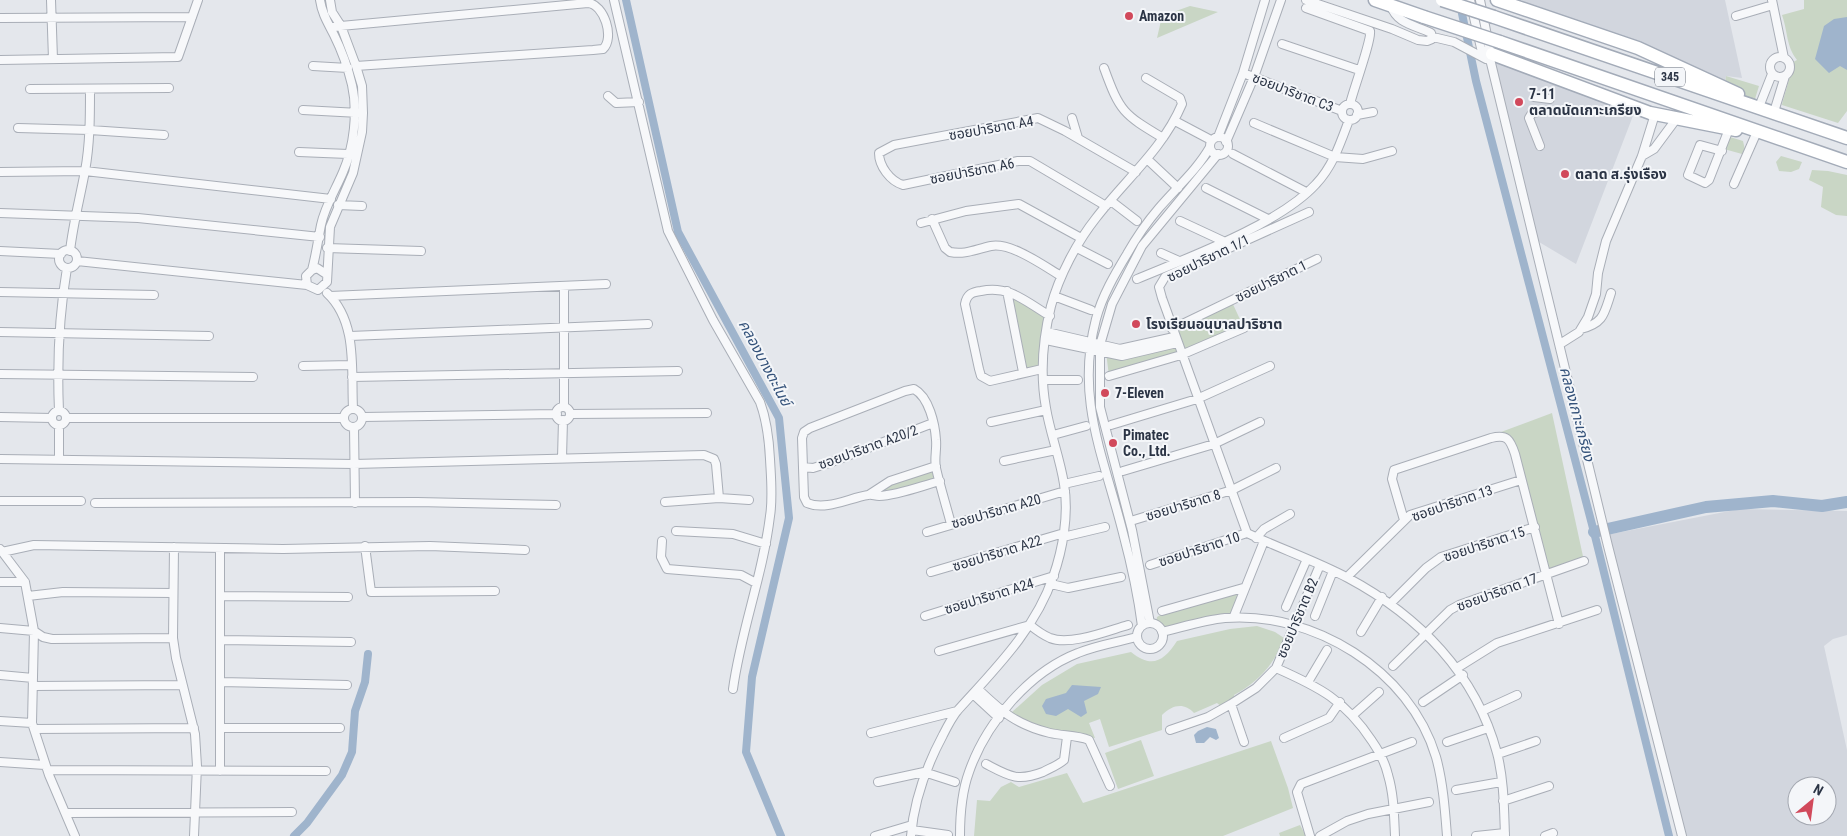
<svg xmlns="http://www.w3.org/2000/svg" width="1847" height="836" viewBox="0 0 1847 836" font-family="'Roboto Condensed','Noto Sans Thai',sans-serif">
<style>
.built{fill:#d2d6de;fill-rule:evenodd}
.green{fill:#c9d6c5}
.water{fill:#9fb4cc}
.lines{fill:none;stroke-linecap:round;stroke-linejoin:round}
.canal{stroke:#9fb4cc;stroke-width:8}
.river{stroke:#9fb4cc;stroke-width:12}
.street-casing{stroke:#a9aeb7;stroke-width:10}
.primary-casing{stroke:#a3abb8;stroke-width:15}
.street{stroke:#f7f8fa;stroke-width:8}
.primary{stroke:#fff;stroke-width:12}
.primary-bridge-casing{stroke:#a3abb8;stroke-width:15;stroke-linecap:butt}
.primary-bridge{stroke:#fff;stroke-width:12}
.poi-dot{fill:#d1495b;stroke:#f4f6f9;stroke-width:2}
.labels{text-anchor:middle;stroke-width:4;stroke-linejoin:round;paint-order:stroke}
.shield{fill:#f4f6f9;stroke:#676e7b;stroke-width:1}
.shield-label{font-size:12px;font-weight:bold;fill:#2b3445}
.poi-label{font-size:14px;font-weight:bold;fill:#2b3445;stroke:#f4f6f9;text-anchor:start}
.street-label{font-size:14px;fill:#2b3445;stroke:#f4f6f9}
.water-label{font-size:15px;font-style:italic;fill:#34527a;stroke:#f4f6f9}
</style>
<rect width="100%" height="100%" fill="#e4e7ec"/>
<!-- built -->
<path class="built" d="M1522 0H1725L1742 78 1726 76 1724 86 1524 9Z
M1492 54 1636 108 1576 264 1534 239Z
M1740 509 1847 511V635L1833 639 1824 646 1847 750V836H1682L1606 535ZM1797 786H1827V816H1797Z"/>
<!-- green -->
<path class="green" d="M1804 0H1847V111L1838 123 1782 105C1784 95 1793 71 1791 63L1797 60C1786 46 1788 32 1782 15L1804 9Z
M1190 6 1218 12 1157 38 1162 16Z
M1726 76 1759 86 1755 99 1742 95 1725 83Z
M1730 137 1743 141 1745 150 1742 154 1724 149Z
M1781 156 1802 162 1799 169 1791 172 1779 171 1776 162Z
M1812 170 1828 171 1847 175V216L1836 215 1821 207 1823 187 1809 180Z
M1007 291 1050 316 1042 369 1023 372Z
M1231 300 1244 328 1181 355 1109 376 1106 352 1176 343 1172 329Z
M1552 413 1584 561 1548 574 1515 454 1501 435V432Z
M936 466 940 481 879 496V487Z
M1241 591 1234 616 1163 630 1156 622 1157 617 1162 614Z
M1257 626 1275 632 1284 638C1275 664 1258 682 1234 695L1235 700 1222 707 1217 703 1194 713C1184 702 1172 705 1162 715V730L1109 747 1100 719 1089 723 1095 738C1069 734 1031 732 1012 712L1042 685 1077 664 1131 652C1152 669 1164 661 1177 641L1230 629Z
M1141 740 1154 776 1118 789 1105 753Z
M1271 741 1288 788 1293 808 1223 836H974L977 800 990 801 1001 787 1011 782 1019 787 1067 773 1083 803Z
M1300 825 1306 836H1280L1279 833Z"/>
<!-- water -->
<path class="water" d="M1847 17V70L1840 66 1829 73 1815 59 1824 26 1834 19Z
M1072 685 1101 687 1098 694 1084 701 1087 713 1081 717 1068 709 1056 716 1046 714 1042 706 1046 699 1066 693Z
M1207 727 1216 729 1219 738 1216 740 1210 737 1204 743H1196L1194 735 1198 731Z"/>
<g class="lines">
<!-- canal -->
<path class="canal" d="M626 0 678 232 779 418 789 518 752 677 746 752 781 836
M1460 4 1476 81 1594 532 1669 836
M294 836 307 823 342 775 352 752 355 711 365 682 368 654"/>
<!-- river -->
<path class="river" d="M1594 532 1706 507 1773 501 1822 506 1847 502"/>
<defs>
<path id="street" d="M51 0 53 59
M614 0 668 231 713 320 760 402C767 421 769 439 770 459 771 478 773 498 770 516 763 575 741 630 733 689
M1306 0 1392 29 1418 40 1427 41 1432 39 1431 33C1415 25 1397 24 1391 6
M1470 0 1481 48 1490 59 1608 546 1682 836
M1480 0 1491 56
M1772 0 1784 58
M1306 8 1370 31C1372 39 1353 91 1350 104
M1736 16 1773 5
M0 18 192 17
M330 27 588 3C604 4 615 38 603 49L593 50 356 66
M1433 37 1454 42 1486 59
M1282 44 1359 70
M1770 67a10 10 0 1 1 20 0a10 10 0 1 1-20 0Z
M0 60 178 57 198 0
M313 66 348 68
M1104 68C1120 112 1123 114 1163 138
M1243 73 1342 111
M30 89 169 88
M608 96 616 103 639 102
M1534 97 1550 99
M1342 112a8 8 0 1 1 16 0a8 8 0 1 1-16 0Z
M1759 107 1772 74
M303 110 359 113
M1774 112 1785 76
M1357 115 1373 112
M1072 118 1078 138
M1175 121 1209 139
M1254 123 1335 157 1363 159 1392 151
M18 128 90 130 164 135
M1218 137 1243 73 1265 0
M1210 146a9 9 0 1 1 18 0a9 9 0 1 1-18 0Z
M1226 142 1254 77 1281 0
M1540 146 1529 118 1532 113 1548 110
M1722 151 1700 145 1688 175 1705 183 1709 180 1729 129
M299 152 348 154
M1233 154 1306 192
M1642 156 1654 149 1677 118
M1147 159 1178 188
M0 172 85 171 331 199
M1734 184 1756 134
M1206 188 1268 219
M1111 201 1137 221
M338 205 362 206
M1106 206 1030 161H1018L903 185C890 181 879 166 879 153L894 145 1038 118 1065 131 1136 172
M1309 212 1165 277 1159 287 1162 298 1247 533C1281 549 1316 561 1348 578 1419 616 1476 674 1497 753 1504 779 1504 809 1505 836
M0 213 138 218 320 237
M932 219 945 248 950 252C966 255 976 249 991 246 1011 242 1044 266 1061 276
M1180 221 1223 241
M921 223 966 211 1019 204 1081 238
M327 248 421 251
M1077 248 1108 264
M59 259a9 9 0 1 1 18 0a9 9 0 1 1-18 0Z
M0 251 61 254
M70 251C73 224 80 198 85 171 90 144 90 117 90 90
M1161 253 1179 261
M77 261 307 285
M312 270C316 255 318 240 321 225 325 206 336 189 343 172 354 147 358 112 352 85 348 68 342 51 334 35 328 23 322 14 320 0
M326 274 317 268 312 270 306 276 307 285 318 290 327 282 330 227 353 173 362 132 363 113 362 86 356 66 341 26 332 12 330 0
M1137 279C1187 258 1280 224 1316 184 1333 166 1340 144 1349 120
M564 286V407
M1007 291 1023 372
M0 292 154 295
M327 293C358 322 351 370 353 408
M330 296 606 284
M1054 296 1091 310
M1172 329 1317 259
M1581 329C1604 323 1604 314 1611 293
M0 332 209 336
M1047 332 1120 349 1174 337
M350 336 648 324
M1046 340 1122 356 1177 343
M1560 344 1579 332 1588 317 1596 294 1598 273 1606 241 1642 156 1655 114
M303 366 351 365
M1042 369 990 381 981 376 979 369 965 304C967 294 972 292 981 291 1010 285 1026 302 1050 316
M0 374 253 377
M1109 376 1181 355 1244 328
M352 377 678 371
M1043 380H1078
M556 414a7 7 0 1 1 14 0a7 7 0 1 1-14 0Z
M344 418a9 9 0 1 1 18 0a9 9 0 1 1-18 0Z
M59 411C57 364 59 315 67 268
M52 418a7 7 0 1 1 14 0a7 7 0 1 1-14 0Z
M570 414 707 413
M0 417 52 418
M363 417 557 414
M66 418H344
M991 422 1046 410
M1111 425 1197 399 1270 366
M354 427 355 503
M1053 435 1086 426
M562 458 563 420
M0 459 354 464 704 455 714 459 716 464 719 498
M59 460V425
M1004 461 1056 450
M803 467 813 468 829 463 933 423
M1123 471 1214 444 1260 422
M940 481C921 486 899 495 879 496 875 496 872 494 868 495 849 498 826 511 807 503L804 497 802 438 804 432 810 428 905 391 914 389C929 397 935 424 936 440 937 449 934 459 936 468 940 486 946 505 951 524
M1064 484 1099 476
M870 494 890 481 936 466
M0 501H81
M665 502 719 498 749 500
M95 503 417 502 556 505
M1134 520 1232 490 1276 468
M1404 520 1392 479 1394 470 1491 438C1507 434 1510 439 1515 454L1559 624
M676 531 733 534 766 544
M927 532 1065 491
M1063 537 1105 527
M1256 538 1264 529 1290 514
M662 541 661 557 667 569 741 575 756 583
M365 546 371 592 495 591
M174 547 173 638 176 658 195 734 197 766 194 836
M220 548V771
M0 549 25 582 34 631 43 637 52 639 173 638
M2 552 34 545 283 549 430 546 525 550
M1150 565 1247 533
M931 572 1064 533
M1347 577 1410 515 1521 480
M0 582H25
M1051 584 1068 588 1121 577
M28 596 63 592 173 593
M220 596 348 597
M1391 603 1426 568 1441 557 1535 527
M1286 607 1307 559
M1162 611 1243 588
M925 616 1054 576
M1234 616 1264 541
M1315 616 1333 571
M1150 623 1132 530 1100 407V345L1112 304 1142 246 1218 154
M1137 636a13 13 0 1 1 26 0a13 13 0 1 1-26 0Z
M1142 626C1138 595 1131 563 1123 533 1104 457 1075 399 1096 319 1102 296 1115 274 1127 254 1136 238 1147 222 1159 208 1177 187 1197 170 1210 147
M0 628 34 631 32 723 49 775 75 836
M1162 632C1183 627 1204 620 1225 618 1313 611 1410 670 1436 757 1443 782 1445 810 1447 836
M1361 632 1382 597
M220 640 351 642
M939 651 1030 625C1036 630 1043 635 1050 638 1070 646 1107 631 1128 625
M1393 666 1450 610 1459 605 1584 561
M1276 668C1319 687 1345 700 1372 741 1379 751 1385 762 1388 775 1394 795 1394 816 1395 836
M1457 668 1497 643 1597 610
M0 675 33 678
M220 682 347 685
M1308 682 1327 650
M33 686 182 685
M978 689C1002 712 1017 725 1050 733 1063 736 1077 735 1089 740L1110 786
M973 694 999 718
M1423 702 1463 675
M1231 704 1244 742
M1482 711 1517 695
M1353 715 1379 692
M0 721 32 723
M220 728H340
M34 729 194 728
M1170 730 1208 717 1231 704 1256 688 1276 668 1320 565
M871 733 957 711
M1284 738 1329 718 1340 702
M1447 742 1488 728
M1498 754 1536 741
M0 762 45 765
M986 764C1009 776 1017 782 1043 772 1050 768 1057 766 1064 760L1067 737
M48 770 326 771
M878 782 924 772 955 782
M1456 790 1501 782
M1503 801 1549 786
M67 813 292 812
M912 830 948 835
M875 836 912 825
M911 836C914 799 926 767 943 735 947 727 952 717 958 710 994 670 1035 630 1053 577 1063 549 1069 514 1064 484 1060 458 1050 433 1046 408 1040 375 1043 338 1051 306 1059 276 1077 242 1096 218 1125 180 1163 149 1182 104L1180 98 1146 78
M960 836C960 815 962 791 969 772 986 723 1029 672 1078 653 1097 645 1118 642 1137 637
M1310 836 1297 792 1301 784 1412 742
M1320 836 1347 821 1368 814 1429 802
M1476 836 1505 833
M1545 836 1553 833"/>
<path id="primary" d="M1375 0 1424 17
M1497 0 1638 48 1738 94
M1494 17 1847 138
M1500 42 1847 162
M1492 54 1650 113 1736 130"/>
</defs>
<!-- street casing -->
<use href="#street" class="street-casing"/>
<!-- primary casing -->
<use href="#primary" class="primary-casing"/>
<!-- street -->
<use href="#street" class="street"/>
<!-- primary -->
<use href="#primary" class="primary"/>
<defs>
<path id="primary-bridge" d="M1442 0 1494 17
M1424 17 1500 42"/>
</defs>
<!-- primary-bridge casing -->
<use href="#primary-bridge" class="primary-bridge-casing"/>
<!-- primary-bridge -->
<use href="#primary-bridge" class="primary-bridge"/>
</g>
<!-- markers -->
<g class="poi-dot">
<circle cx="1129" cy="16" r="5"/>
<circle cx="1519" cy="102" r="5"/>
<circle cx="1565" cy="174" r="5"/>
<circle cx="1136" cy="324" r="5"/>
<circle cx="1105" cy="393" r="5"/>
<circle cx="1113" cy="443" r="5"/>
</g>
<g class="labels">
<!-- shield labels -->
<rect class="shield" x="1655" y="67.5" width="30" height="19" rx="4"/>
<g class="shield-label">
<text x="1670" y="81">345</text>
</g>
<!-- poi labels -->
<g class="poi-label">
<text x="1139" y="21">Amazon</text>
<text x="1529" y="99">7-11<tspan x="1529" dy="16">ตลาดนัดเกาะเกรียง</tspan></text>
<text x="1575" y="179">ตลาด ส.รุ่งเรือง</text>
<text x="1146" y="329">โรงเรียนอนุบาลปาริชาต</text>
<text x="1115" y="398">7-Eleven</text>
<text x="1123" y="440">Pimatec<tspan x="1123" dy="16">Co., Ltd.</tspan></text>
</g>
<!-- street labels -->
<g class="street-label">
<text transform="translate(1293 92) rotate(21)" y="5">ซอยปาริชาต C3</text>
<text transform="translate(991 128) rotate(-10)" y="5">ซอยปาริชาต A4</text>
<text transform="translate(972 171) rotate(-11)" y="5">ซอยปาริชาต A6</text>
<text transform="translate(1208 258) rotate(-26)" y="5">ซอยปาริชาต 1/1</text>
<text transform="translate(1271 281) rotate(-26)" y="5">ซอยปาริชาต 1</text>
<text transform="translate(868 447) rotate(-20)" y="5">ซอยปาริชาต A20/2</text>
<text transform="translate(1452 503) rotate(-19)" y="5">ซอยปาริชาต 13</text>
<text transform="translate(1183 505) rotate(-17)" y="5">ซอยปาริชาต 8</text>
<text transform="translate(996 511) rotate(-16)" y="5">ซอยปาริชาต A20</text>
<text transform="translate(1484 544) rotate(-18)" y="5">ซอยปาริชาต 15</text>
<text transform="translate(1199 549) rotate(-18)" y="5">ซอยปาริชาต 10</text>
<text transform="translate(997 553) rotate(-17)" y="5">ซอยปาริชาต A22</text>
<text transform="translate(1497 592) rotate(-20)" y="5">ซอยปาริชาต 17</text>
<text transform="translate(989 596) rotate(-17)" y="5">ซอยปาริชาต A24</text>
<text transform="translate(1297 618) rotate(-67)" y="5">ซอยปาริชาต B2</text>
</g>
<!-- water labels -->
<g class="water-label">
<text transform="translate(765 363) rotate(62)" y="5">คลองบางตะไนย์</text>
<text transform="translate(1577 414) rotate(75)" y="5">คลองเกาะเกรียง</text>
</g>
</g>
<!-- north arrow -->
<g transform="translate(1812 801) rotate(29)"><circle r="24" fill="#f4f6f9" stroke="#a4a8b1"/>
<path d="M0-4L9 19L0 12L-9 19Z" fill="#d1495b"/>
<text y="-8" font-size="14" font-weight="bold" text-anchor="middle" fill="#2b3445">N</text>
</g>
</svg>
